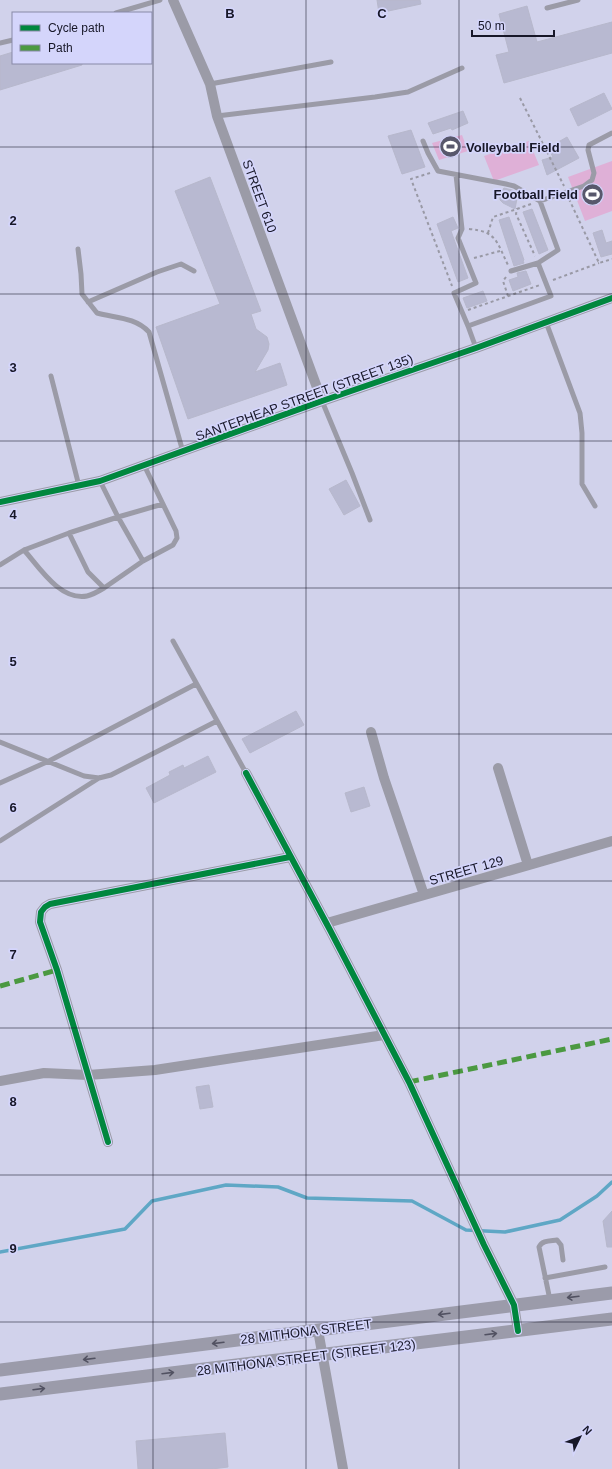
<svg xmlns="http://www.w3.org/2000/svg" width="612" height="1469" viewBox="0 0 612 1469" font-family="Helvetica,sans-serif">
<style>
.green{fill:#dfb0d7}
.lines{fill:none;stroke-linecap:round;stroke-linejoin:round}
.stream{stroke:#5fa7c5;stroke-width:3.5}
.building{fill:#b8b9d1;stroke:#b7b8cc}
.path{stroke:#9999a5;stroke-width:2;stroke-dasharray:3 3;stroke-linecap:butt}
.service{stroke:#9b9ba7;stroke-width:5}
.minor{stroke:#9b9ba7;stroke-width:10}
.secondary{stroke:#9b9baa;stroke-width:13}
.quiet{stroke:#4b9941;stroke-width:5;stroke-dasharray:10 5;stroke-linecap:butt}
.cycleway-casing{stroke:#d4d5fb;stroke-width:8}
.cycleway{stroke:#00873e;stroke-width:6}
.oneway{stroke:#525262}
.grid{fill:none;stroke:#171728;stroke-width:1;stroke-opacity:0.55}
.labels{text-anchor:middle;stroke-width:3.5;stroke-linejoin:round;paint-order:stroke}
.poi-label{font-size:13px;font-weight:bold;fill:#171728;stroke:#d4d5fb;text-anchor:start}
.street-label{font-size:13px;fill:#171728;stroke:#d4d5fb}
.grid-label{font-size:13px;text-anchor:middle;font-weight:bold;fill:#171728;stroke:#d4d5fb;stroke-width:3.5;stroke-linejoin:round;paint-order:stroke}
</style>
<rect width="100%" height="100%" fill="#d1d2eb"/>
<!-- green -->
<path class="green" d="M462 135 468 151 439 160 432 143Z
M529 141 539 165 494 181 484 156Z
M612 161V211L585 221 568 177Z"/>
<g class="lines">
<!-- stream -->
<path class="stream" d="M0 1252 125 1229 152 1201 226 1185 278 1187 307 1198 412 1201 466 1230 505 1232 560 1220 597 1196 612 1182"/>
</g>
<!-- building -->
<path class="building" d="M377 0H420L421 4 379 13Z
M527 6 537 42 612 22V53L504 83 496 55 509 52 499 14Z
M13 52V63H82V65L0 90V56Z
M604 93 612 109 578 126 570 109Z
M463 111 468 123 452 130 451 128 433 134 428 123Z
M411 130 425 167 402 174 388 136Z
M567 137 579 158 547 175 542 160 553 157 548 148Z
M210 177 261 311 251 314 256 329 267 337 269 344 268 350 255 372 280 363 287 385 188 419 156 327 220 304 175 191Z
M504 188 512 190 518 193 515 209 503 203 500 200V193Z
M532 209 548 250 539 254 523 212Z
M453 217 458 228 451 231 468 278 458 282 437 224Z
M509 217 524 260 523 261 524 263 514 266 499 220Z
M602 230 606 243 612 241V254L601 257 593 233Z
M526 271 531 284 513 291 509 280 518 277 517 273Z
M483 291 487 301 467 308 463 298Z
M346 480 360 506 344 515 329 489Z
M296 711 304 725 250 753 242 739Z
M208 756 216 772 154 803 146 788 170 775 169 772 183 765 184 768Z
M364 787 370 806 351 812 345 793Z
M209 1085 213 1107 200 1109 196 1087Z
M612 1211V1247H607L603 1221Z
M225 1433 228 1467 212 1469H138L136 1441Z"/>
<g class="lines">
<!-- path -->
<path class="path" d="M520 98 564 186
M430 173 411 179 452 286
M569 199 599 263 612 259
M531 204 517 209 516 214 535 256
M469 229C497 231 497 243 508 265
M488 233 493 217 517 209
M474 258 500 251
M506 277 503 281 508 296
M553 280 599 263
M468 310 540 285"/>
<!-- service -->
<path class="service" d="M547 8 578 0
M116 13 160 0
M0 43 13 40
M210 84 331 62
M217 116 375 97 408 92 462 68
M423 141 428 153 438 171 506 184 514 186 540 201 584 186 592 180 594 173 588 150 589 145 612 133
M456 175 462 229 458 238 476 283 454 293 468 326
M78 249 81 274 82 294 97 313C115 318 135 317 149 332L183 452
M511 271 538 263
M88 302 157 272 181 264 194 271
M546 322 580 413 582 433V484L595 506
M476 348 468 326 551 296 538 263 558 250 540 201
M51 376 79 486
M322 401 352 473 370 520
M100 481 118 517 143 561
M69 533 88 572 104 588 143 561 173 545 177 538 176 531 144 465
M24 550C39 567 60 601 87 596 92 595 99 591 104 588
M0 565 24 550 69 533 118 517 163 504
M173 641 246 773
M0 742 84 776 99 778 111 775 217 721
M0 783 49 761 196 684
M0 841 99 778
M545 1278 605 1267
M550 1300 539 1247C542 1240 550 1241 557 1240L561 1245 563 1260"/>
<!-- minor -->
<path class="minor" d="M173 0 210 84 217 116 322 401
M0 502 100 481 322 401 476 348 612 298
M371 732 384 778 424 895
M498 768 528 865
M246 773 330 930 409 1082 484 1245 514 1305 518 1331
M327 923 612 841
M0 1081 44 1073 88 1075 155 1070 384 1035
M108 1142 57 970 40 922 41 912 45 907 50 904 290 857
M318 1330 343 1469"/>
<!-- secondary -->
<path class="secondary" d="M0 1370 612 1293
M0 1394 612 1319"/>
<!-- quiet -->
<path class="quiet" d="M0 986 57 970
M409 1082 612 1039"/>
<defs>
<path id="cycleway" d="M0 502 100 481 322 401 476 348 612 298
M246 773 330 930 409 1082 484 1245 514 1305 518 1331
M108 1142 57 970 40 922 41 912 45 907 50 904 290 857"/>
</defs>
<!-- cycleway casing -->
<use href="#cycleway" class="cycleway-casing"/>
<!-- cycleway -->
<use href="#cycleway" class="cycleway"/>
</g>
<!-- one-way arrows -->
<defs><path id="oneway-shaft" d="M-6 0H5M1.5-3L5.5 0L1.5 3" fill="none" stroke-width="1.6" stroke-linecap="round" stroke-linejoin="round"/></defs>
<g class="oneway">
<use href="#oneway-shaft" transform="translate(573 1297) rotate(173)"/>
<use href="#oneway-shaft" transform="translate(444 1314) rotate(173)"/>
<use href="#oneway-shaft" transform="translate(491 1334) rotate(-7)"/>
<use href="#oneway-shaft" transform="translate(218 1343) rotate(173)"/>
<use href="#oneway-shaft" transform="translate(89 1359) rotate(173)"/>
<use href="#oneway-shaft" transform="translate(168 1373) rotate(-7)"/>
<use href="#oneway-shaft" transform="translate(39 1389) rotate(-7)"/>
</g>
<!-- grid -->
<path class="grid" d="M153 0V1469M306 0V1469M459 0V1469M0 147H612M0 294H612M0 441H612M0 588H612M0 734H612M0 881H612M0 1028H612M0 1175H612M0 1322H612"/>
<!-- icons -->
<defs>
<symbol id="stadium-disc" viewBox="-11 -11 22 22"><circle r="9.5" fill="#58586c" stroke="#d4d5fb"/><path d="M0-5a6.5 5 0 1 0 0 10a6.5 5 0 1 0 0-10ZM-3.5-1.8h7v3.6h-7Z" fill="#fff"/></symbol>
</defs>
<g fill-rule="evenodd">
<use href="#stadium-disc" x="438" y="134" width="25" height="25"/>
<use href="#stadium-disc" x="580" y="182" width="25" height="25"/>
</g>
<g class="labels">
<!-- poi labels -->
<g class="poi-label">
<text x="466" y="152">Volleyball Field</text>
<text x="578" y="199" text-anchor="end">Football Field</text>
</g>
<!-- street labels -->
<g class="street-label">
<text transform="translate(260 196) rotate(70)" y="5">STREET 610</text>
<text transform="translate(304 397) rotate(-20)" y="5">SANTEPHEAP STREET (STREET 135)</text>
<text transform="translate(466 870) rotate(-16)" y="5">STREET 129</text>
<text transform="translate(306 1331) rotate(-7)" y="5">28 MITHONA STREET</text>
<text transform="translate(306 1357) rotate(-7)" y="5">28 MITHONA STREET (STREET 123)</text>
</g>
</g>
<g class="grid-label">
<text x="230" y="18">B</text>
<text x="382" y="18">C</text>
<text x="13" y="225">2</text>
<text x="13" y="372">3</text>
<text x="13" y="519">4</text>
<text x="13" y="666">5</text>
<text x="13" y="812">6</text>
<text x="13" y="959">7</text>
<text x="13" y="1106">8</text>
<text x="13" y="1253">9</text>
</g>
<!-- legend -->
<rect x="12" y="12" width="140" height="52" fill="#d4d5fb" stroke="#8889a7"/>
<rect x="20" y="25" width="20" height="6" fill="#00873e" stroke="#8889a7"/>
<text x="48" y="32" font-size="12" fill="#171728">Cycle path</text>
<rect x="20" y="45" width="20" height="6" fill="#4b9941" stroke="#8889a7"/>
<text x="48" y="52" font-size="12" fill="#171728">Path</text>
<!-- north arrow -->
<g transform="translate(580 1437) rotate(47)" stroke="#d4d5fb" stroke-width="3" paint-order="stroke">
<path d="M0-3L7 15L0 10L-7 15Z" fill="#171728"/>
<text y="-6" font-size="11" font-weight="bold" text-anchor="middle" fill="#171728">N</text>
</g>
<!-- scale -->
<path d="M472 30v6h82v-6" fill="none" stroke="#171728" stroke-width="2"/>
<text x="478" y="30" font-size="12" fill="#171728" stroke="#d4d5fb" stroke-width="3" paint-order="stroke">50 m</text>
</svg>
